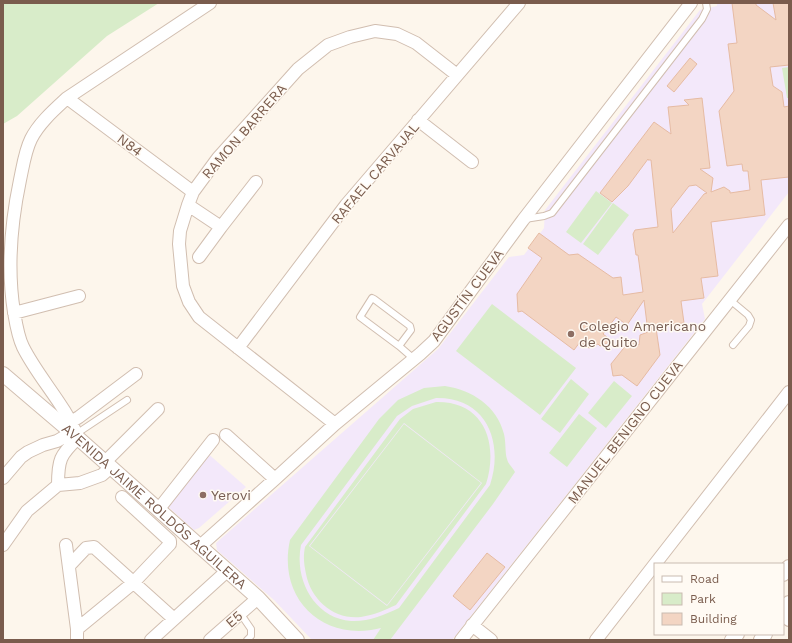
<svg xmlns="http://www.w3.org/2000/svg" width="792" height="643" viewBox="0 0 792 643" font-family="'Work Sans',sans-serif">
<style>
.education{fill:#f3e8fa}
.green{fill:#d8ecc9;fill-rule:evenodd}
.building{fill:#f3d5c3;stroke:#e6bba3;fill-rule:evenodd}
.lines{fill:none;stroke-linecap:round;stroke-linejoin:round}
.service-casing{stroke:#d1beb0;stroke-width:8}
.minor-casing{stroke:#d1beb0;stroke-width:14}
.tertiary-casing{stroke:#d1beb0;stroke-width:16}
.service{stroke:#fff;stroke-width:6}
.minor{stroke:#fff;stroke-width:12}
.tertiary{stroke:#fff;stroke-width:14}
.education-dot{fill:#8d6e63;stroke:#fffaf3;stroke-width:1.5}
.labels{text-anchor:middle;stroke-width:3;stroke-linejoin:round;paint-order:stroke}
.street-label{font-size:14px;fill:#7a5c4d;stroke:#fffaf3}
.education-label{font-size:14px;fill:#785e54;stroke:#fffaf3;text-anchor:start}
</style>
<rect width="100%" height="100%" fill="#fdf6ec"/>
<!-- education -->
<path class="education" d="M717 3H789V192L702 304 705 319 452 640H312L274 600 217 550 216 543 438 349 509 257 524 255 544 228 545 210 700 10 717 6Z
M205 451 246 487 199 528 194 530 164 503Z"/>
<!-- green -->
<path class="green" d="M3 3H159L107 36 17 116 3 124Z
M789 67V98H787L782 68Z
M596 191 612 203 581 243 566 232Z
M613 203 629 215 598 255 583 244Z
M492 304 576 368 540 415 456 351Z
M571 379 589 394 560 433 541 419Z
M614 381 632 396 606 428 588 413Z
M445 386C472 390 497 406 504 434 506 442 505 454 507 459 508 464 513 468 515 472L493 504 390 640H373L381 628C322 643 277 598 290 540L379 419 398 400 424 388ZM436 398C487 397 504 443 490 485L399 608C384 615 368 622 351 621 314 618 294 579 301 545L397 416 412 406Z
M436 402C484 401 499 443 486 484L396 605C385 610 374 615 361 617 334 620 311 600 306 574 304 564 303 557 305 547L400 419 413 409ZM404 423 482 483 387 606 309 546Z
M579 414 597 428 567 467 549 453Z
M404 424 481 483 387 605 310 546Z"/>
<!-- building -->
<path class="building" d="M732 3H756V5L776 20 773 3H789V65L770 67 773 86 782 92 784 107 789 106V177L761 180 765 215 711 222 718 276 701 278 704 298 681 301 684 323 662 325V327L656 328 660 355 637 386 622 375 613 376 611 364 631 339 639 345 640 335 648 332 644 300 627 325 616 317 603 334 612 341 600 346 598 344 589 348 580 342 574 350 522 311 518 312 517 294 542 258 528 248 539 233 569 255 578 254 613 278 621 277 623 295 643 292 638 255H636L633 234 635 230 658 227 651 160H648V159L628 186 612 202 600 193 654 122 671 134 668 107 689 105 684 100 702 98 710 168 700 169 713 178 711 192 724 187 730 191V193L750 190 748 171H743L742 164 727 166 719 111 734 91 728 44 737 43ZM696 185 707 193 704 194 673 233 671 209 689 186Z
M690 58 697 64 674 92 667 86Z
M487 553 505 567 470 610 453 596Z"/>
<g class="lines">
<defs>
<path id="service" d="M525 219 544 216 552 213 702 19 707 9 706 3
M730 300 748 315 751 320 749 326 733 345
M399 346 411 330 410 326 374 299 372 298 360 317 399 346 414 359
M76 434 127 400
M240 613 251 629V636L247 640"/>
<path id="minor" d="M67 98 193 192
M418 120 472 162
M188 205 221 227 256 182
M199 257 221 227
M14 313 79 296
M238 348 346 205 519 3
M71 422 79 417 136 374
M335 424 199 317 189 302 183 286 179 244 180 231 188 205 193 192 218 158 298 69 328 45 350 37 375 31 397 34 416 43 457 75
M226 435 275 479
M105 462 158 409
M3 478 21 457 28 452 43 445 57 441 71 433
M58 485C58 460 60 455 78 438 65 404 39 379 23 347 18 337 16 324 14 312 7 268 11 223 20 180 23 166 25 151 31 139 39 123 54 110 67 98L210 3
M158 510 213 440
M3 545 27 511 58 485 80 483 102 475 110 468
M66 545 77 629V640
M199 547 275 479 335 424 420 354 434 341 523 220 691 3
M655 564 789 392
M69 566 86 548 94 547 174 619
M783 615 789 620
M472 625 491 640
M77 629 133 583 170 544V541L122 497
M151 640 227 571
M210 640 258 598
M461 640 789 225
M596 640 655 564"/>
<g id="tertiary">
<path id="s1" d="M3 374 78 438 258 598 297 640"/>
<path d="M783 574 789 567"/>
<path d="M783 610 789 603"/>
<path d="M732 640 737 634"/>
<path d="M761 640 765 634"/>
</g>
</defs>
<!-- service casing -->
<use href="#service" class="service-casing"/>
<!-- minor casing -->
<use href="#minor" class="minor-casing"/>
<!-- tertiary casing -->
<use href="#tertiary" class="tertiary-casing"/>
<!-- service -->
<use href="#service" class="service"/>
<!-- minor -->
<use href="#minor" class="minor"/>
<!-- tertiary -->
<use href="#tertiary" class="tertiary"/>
</g>
<!-- markers -->
<g class="education-dot">
<circle cx="571" cy="334" r="4"/>
<circle cx="203" cy="495" r="4"/>
</g>
<g class="labels">
<!-- street labels -->
<g class="street-label">
<text transform="translate(244 131) rotate(-49)" y="5">RAMON BARRERA</text>
<text transform="translate(130 145) rotate(37)" y="5">N84</text>
<text transform="translate(375 173) rotate(-50)" y="5">RAFAEL CARVAJAL</text>
<text transform="translate(467 295) rotate(-53)" y="5">AGUSTÍN CUEVA</text>
<text transform="translate(625 432) rotate(-52)" y="5">MANUEL BENIGNO CUEVA</text>
<text dy="5" stroke="none"><textPath href="#s1" startOffset="201">AVENIDA JAIME ROLDÓS AGUILERA</textPath></text>
<text transform="translate(234 619) rotate(-41)" y="5">E5</text>
</g>
<!-- education labels -->
<g class="education-label">
<text x="579" y="331">Colegio Americano<tspan x="579" dy="16">de Quito</tspan></text>
<text x="211" y="500">Yerovi</text>
</g>
</g>
<!-- border -->
<rect width="792" height="643" fill="none" stroke="#7a5c4d" stroke-width="8"/>
<!-- legend -->
<rect x="654" y="563" width="130" height="72" fill="#fffaf3" stroke="#cabbb1"/>
<rect x="662" y="576" width="20" height="6" fill="#ffffff" stroke="#cabbb1"/>
<text x="690" y="583" font-size="12" fill="#7a5c4d">Road</text>
<rect x="662" y="593" width="20" height="12" fill="#d8ecc9" stroke="#cabbb1"/>
<text x="690" y="603" font-size="12" fill="#7a5c4d">Park</text>
<rect x="662" y="613" width="20" height="12" fill="#f3d5c3" stroke="#cabbb1"/>
<text x="690" y="623" font-size="12" fill="#7a5c4d">Building</text>
</svg>
